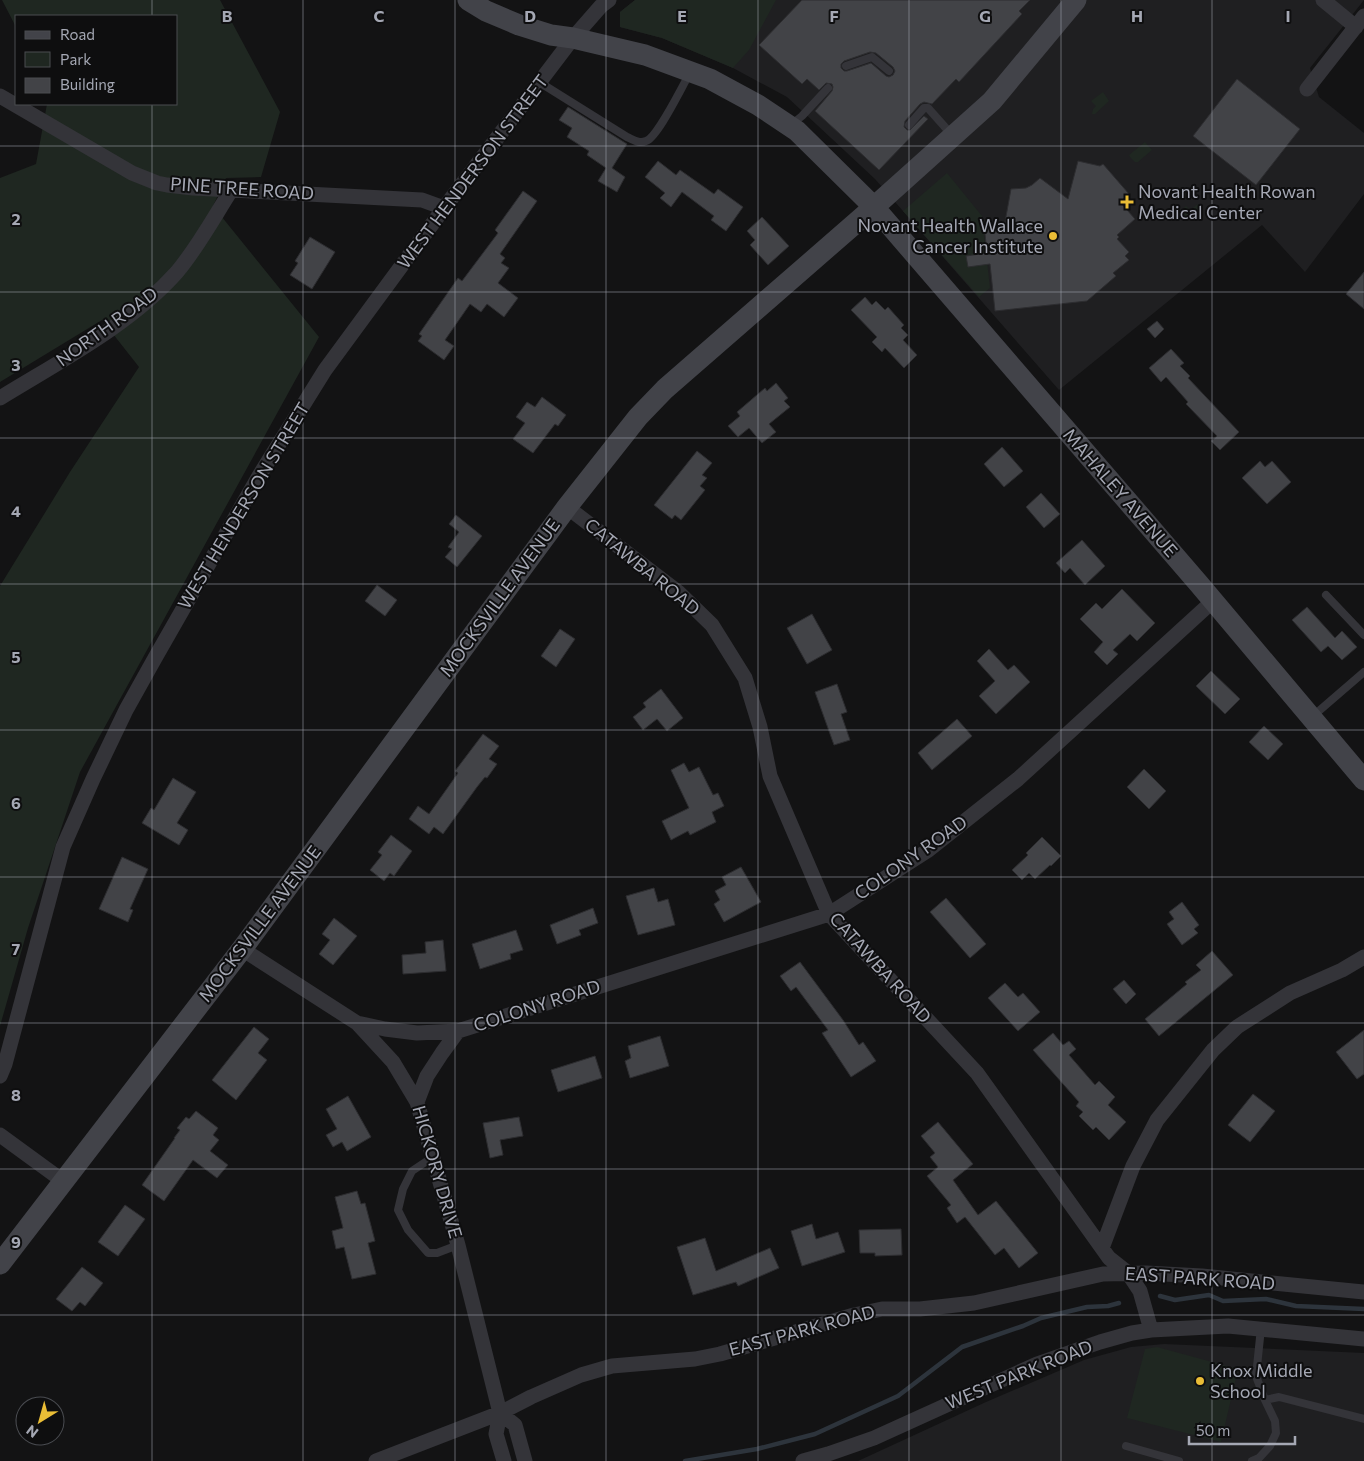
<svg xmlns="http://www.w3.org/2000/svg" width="1364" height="1461" viewBox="0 0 1364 1461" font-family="Commissioner,sans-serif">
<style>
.built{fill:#1f1f21}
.green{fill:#1f2721}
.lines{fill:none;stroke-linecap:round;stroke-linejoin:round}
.stream{stroke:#2d343c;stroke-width:4.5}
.building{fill:#424347;stroke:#2d2d30;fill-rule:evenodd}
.lane{stroke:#343439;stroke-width:8}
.street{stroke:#343439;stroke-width:15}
.secondary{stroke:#424349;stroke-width:21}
.grid{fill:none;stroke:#a5a8b4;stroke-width:1;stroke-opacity:0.55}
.poi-dot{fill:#eabd36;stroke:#0e0e0f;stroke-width:2}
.labels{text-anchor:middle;stroke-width:4;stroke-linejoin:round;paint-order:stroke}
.street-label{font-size:18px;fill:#a5a8b4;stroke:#0e0e0f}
.poi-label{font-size:18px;fill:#a5a8b4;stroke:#0e0e0f;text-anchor:start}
.grid-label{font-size:16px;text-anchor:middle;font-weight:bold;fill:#a5a8b4;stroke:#0e0e0f;stroke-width:4;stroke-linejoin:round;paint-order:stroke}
</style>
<rect width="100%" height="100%" fill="#131314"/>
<!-- built -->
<path class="built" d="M635 0H1364L1310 68 1319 97 1364 133V194L1305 272 1262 225 1059 390 875 179 787 97 733 68 662 38 620 27V12Z
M1164 1344 1364 1353V1461H858L986 1402 1084 1360 1131 1347Z"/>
<!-- green -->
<path class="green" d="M2 0H220L280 112 261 177 226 178 213 206 319 337 80 772 28 928 0 1026V586L70 472 139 367 102 320 0 382V178L36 164 47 104H176V16H16V27Z
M635 0H776L749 50 733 68 662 38 620 27V12Z
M1103 92 1109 101 1095 114H1092L1093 109 1096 106 1091 101Z
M1145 142 1152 150 1138 162H1135L1130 157 1129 155Z
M947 173 982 216 990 288 979 297 903 211Z
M1198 204 1202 206V210L1195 218 1186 220 1180 215 1181 211 1186 206 1190 210Z
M1157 1347 1238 1369 1221 1442 1127 1418 1145 1349Z"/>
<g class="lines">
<!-- stream -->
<path class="stream" d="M1160 1296 1175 1300 1209 1295 1223 1301 1266 1299 1296 1306 1364 1309
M685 1461 757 1449 815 1434 898 1396 962 1347 1023 1326 1041 1318 1087 1307 1108 1306 1119 1303"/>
</g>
<!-- building -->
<path class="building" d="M802 0H1030L1019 11 1022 14 959 82 956 79 932 104 924 102 920 104 905 121 904 127 907 130H910L924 116 928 119 879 170 815 111 832 91 833 87 832 84 826 83 819 90 807 79 802 84 759 45ZM870 52 876 53 893 67 895 71 893 75 889 77 886 76 871 63 847 71H844L841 68V64L844 61Z
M1237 79 1300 129 1256 185 1193 136Z
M568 107 627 144 612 168 625 177 617 192 598 181 606 168 587 155 589 151 567 137 572 128 559 120Z
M658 161 676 175 680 170 714 194 718 189 743 207 726 231 711 220 714 216 682 192 671 207 660 198 665 193 645 177Z
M1078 161 1100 166 1103 164 1129 194 1120 202 1135 219 1117 235 1119 237 1117 239 1129 252 1125 256 1129 260 1113 273 1116 276 1087 301 995 311 990 264 968 267 966 256 987 253 984 224 1005 222 1011 189 1026 188 1032 185 1040 178 1068 199Z
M523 191 537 201 500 254 505 258 501 263 509 268 498 283 518 298 504 317 487 304 481 312 470 304 445 340 454 346 444 360 418 341 422 336 419 334 458 278 462 281 498 233 495 230Z
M762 217 789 246 768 265 750 245 755 240 747 231Z
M310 237 335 252 312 289 290 275 298 263 295 261Z
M1364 272V309L1346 294Z
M865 297 872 305 876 301 885 310 888 307 904 325 901 328 908 335 903 340 917 355 904 368 885 348 882 352 872 342 877 337 851 310Z
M1157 321 1164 329 1155 338 1147 329Z
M1171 349 1184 363 1180 366 1190 376 1188 378 1239 432 1220 450 1211 441 1217 436 1186 404 1188 402 1166 377 1161 382 1149 368Z
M776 383 788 398 784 401 790 407 769 424 776 432 762 443 749 428 738 437 728 426 740 416 737 412 765 388 767 391Z
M542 397 566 415 558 426 555 424 533 453 513 439 525 423 516 417 527 402 535 407Z
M1002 447 1023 471 1004 487 984 464Z
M697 451 712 463 702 475 707 478 700 486 705 490 681 520 675 515 672 519 654 505Z
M1260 461 1265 467 1272 461 1291 482 1267 504 1242 478Z
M1041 493 1060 514 1044 528 1026 507Z
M456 515 482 536 457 567 445 557 452 549 448 547 459 532 449 524Z
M1082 540 1105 566 1085 585 1070 568 1065 573 1056 563Z
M377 585 397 600 385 616 365 601Z
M1122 589 1155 623 1137 641 1130 634 1113 650 1118 654 1107 665 1094 652 1103 642 1080 619 1096 603 1102 609Z
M1307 607 1335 638 1342 631 1357 647 1342 660 1328 646 1321 652 1292 620Z
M812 614 832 650 807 664 787 628Z
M560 629 575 639 556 667 541 656Z
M989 649 1008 670 1014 665 1030 682 996 714 979 696 995 681 977 661Z
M1211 671 1240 699 1225 714 1196 686Z
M837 684 847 712 841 714 850 740 834 745 815 692Z
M661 689 683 718 667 731 657 719 643 730 633 717 646 707 643 703Z
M957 719 972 736 932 770 918 753Z
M1264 726 1283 744 1268 760 1249 742Z
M483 734 499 746 489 759 497 764 487 778 485 777 477 787 443 834 434 827 429 834 409 819 418 806 429 814 458 773 455 771Z
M684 763 689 772 699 767 713 795 718 793 724 806 712 812 716 822 690 835 688 831 671 840 662 821 689 808 671 770Z
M1144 769 1166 791 1149 809 1127 787Z
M173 778 196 792 177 823 188 830 179 845 142 823 151 808 154 810Z
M391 835 412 851 394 876 390 873 384 881 370 870 382 855 378 852Z
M1042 837 1061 856 1051 866 1050 865 1035 879 1029 873 1022 880 1012 870 1028 855 1026 853Z
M122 857 148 869 130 909 133 910 128 922 99 909Z
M741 867 761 902 724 922 714 904 720 900 715 891 726 885 722 877Z
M654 888 658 902 668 899 675 925 638 935 626 896Z
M946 898 986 944 970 958 930 912Z
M1182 902 1199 925 1194 929 1198 933 1182 945 1167 924 1174 919 1169 912Z
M593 908 598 923 579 930 581 935 557 944 550 925Z
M334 918 357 936 333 965 319 954 330 940 322 934Z
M516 930 523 950 510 954 511 959 480 969 472 944Z
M443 940 446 971 403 974 402 955 426 953 425 942Z
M1212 951 1233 975 1159 1036 1145 1019 1187 984 1185 982 1201 970 1196 965Z
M800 962 843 1020 859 1045 863 1042 876 1061 851 1077 822 1033 828 1030 796 987 791 991 780 976Z
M1124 980 1136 994 1126 1004 1113 989Z
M1005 983 1018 997 1023 993 1040 1012 1018 1031 988 998Z
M254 1027 269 1039 258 1053 267 1060 236 1100 212 1080Z
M1364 1030V1074L1357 1079 1336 1052Z
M1053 1033 1063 1045 1069 1041 1076 1049 1069 1055 1095 1085 1099 1081 1115 1097 1108 1105 1126 1122 1109 1140 1096 1127 1093 1130 1079 1116 1083 1112 1076 1106 1079 1102 1033 1050Z
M660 1036 669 1066 630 1078 625 1061 631 1058 628 1046Z
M595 1056 602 1078 558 1092 551 1070Z
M1253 1094 1275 1111 1250 1142 1228 1125Z
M348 1096 371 1137 347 1151 342 1142 333 1147 326 1135 337 1129 326 1109Z
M196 1111 218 1128 213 1135 219 1140 210 1151 228 1165 217 1178 193 1160 164 1201 142 1185 175 1138H174L180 1130 177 1128 186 1117 189 1119Z
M519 1117 523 1136 500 1140 503 1155 490 1158 483 1123Z
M938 1122 973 1164 953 1180 978 1215 996 1201 1038 1253 1019 1268 1004 1248 995 1255 965 1217 957 1223 947 1208 951 1205 927 1176 938 1167 930 1157 935 1153 921 1136Z
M357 1191 361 1204 365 1203 375 1241 368 1243 376 1274 352 1279 344 1247 336 1249 332 1231 343 1228 335 1197Z
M125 1205 145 1219 118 1256 98 1242Z
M812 1224 816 1239 838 1232 845 1252 802 1266 791 1231Z
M901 1229 902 1255 875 1256V1253H860L859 1230Z
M705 1238 716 1271 770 1248 779 1268 738 1286 736 1282 693 1295 677 1247Z
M82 1267 103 1283 85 1306 80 1302 72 1311 56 1299Z"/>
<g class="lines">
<!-- lane -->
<path class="lane" d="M846 66 872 57 889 71
M539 82 627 137C634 140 639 144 646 141 658 137 682 86 690 73
M791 125 802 116 828 88
M909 125 924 108H928L952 135
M1326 595 1364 635
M1313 716 1364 672
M433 1157 412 1171 403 1189 398 1210 408 1230 428 1253H437L458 1245
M1265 1400 1279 1397 1364 1419
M1126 1446 1179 1461
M1252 1461 1259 1458 1270 1446 1276 1433 1275 1421 1265 1400 1256 1376 1261 1328"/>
<!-- street -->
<path class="street" d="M1323 0 1356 27
M1307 89 1364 16
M0 96 132 173 157 183 167 185 193 188 422 200 444 208
M0 398C60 361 130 325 177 272 198 247 214 217 232 189
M567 507 678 592 712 625 745 678 760 727 770 776 829 914 977 1073 1109 1258 1128 1273 1140 1291 1151 1330
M242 949 357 1023 393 1062 417 1102 458 1245 500 1413
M357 1023 385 1029 417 1033 458 1031 829 914 927 851 1018 779 1213 601
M0 1076 5 1064 63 847 93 779 126 710 155 658 259 476 325 370 444 208 573 38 601 6 609 0
M417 1102 427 1076 442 1053 458 1031
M0 1135 63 1181
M1102 1248 1133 1166 1157 1120 1213 1050 1237 1027 1290 993 1342 970 1364 957
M376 1461 500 1413 531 1397 581 1375 612 1366 695 1359 720 1354 854 1315 882 1309H920L974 1303 1103 1274 1146 1273 1202 1276 1364 1292
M504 1461 496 1434 500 1413 515 1425 525 1461
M803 1461 828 1454 874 1438 1037 1364 1100 1342 1132 1333 1151 1330 1228 1326 1364 1339"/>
<!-- secondary -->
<path class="secondary" d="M468 0 486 11 519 25 551 35 573 38 645 55 710 79 758 105 797 131 874 207 1199 584 1364 780
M0 1264 242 949 567 507 638 417 665 389 874 207 992 101 1076 0"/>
</g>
<!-- grid -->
<path class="grid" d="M152 0V16M303 0V1461M455 0V1461M606 0V1461M758 0V1461M909 0V1461M1061 0V1461M1212 0V1461M152 104V1461M0 146H1364M0 292H1364M0 438H1364M0 584H1364M0 730H1364M0 877H1364M0 1023H1364M0 1169H1364M0 1315H1364"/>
<!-- markers -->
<g class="poi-dot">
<path d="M1124.5 194.5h5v5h5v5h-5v5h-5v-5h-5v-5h5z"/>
<circle cx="1053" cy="236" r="5"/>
<circle cx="1200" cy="1381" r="5"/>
</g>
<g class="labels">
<!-- street labels -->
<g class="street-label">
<text transform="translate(473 172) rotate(-53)" y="6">WEST HENDERSON STREET</text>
<text transform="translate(242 189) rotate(4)" y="6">PINE TREE ROAD</text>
<text transform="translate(107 327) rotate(-36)" y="6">NORTH ROAD</text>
<text transform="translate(1120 493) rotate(49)" y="6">MAHALEY AVENUE</text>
<text transform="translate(244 506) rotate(-59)" y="6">WEST HENDERSON STREET</text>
<text transform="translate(642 567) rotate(39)" y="6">CATAWBA ROAD</text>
<text transform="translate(500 598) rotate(-54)" y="6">MOCKSVILLE AVENUE</text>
<text transform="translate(911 858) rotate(-35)" y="6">COLONY ROAD</text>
<text transform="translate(260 924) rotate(-53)" y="6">MOCKSVILLE AVENUE</text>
<text transform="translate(880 968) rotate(48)" y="6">CATAWBA ROAD</text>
<text transform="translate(537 1006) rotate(-18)" y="6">COLONY ROAD</text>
<text transform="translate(437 1172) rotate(74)" y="6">HICKORY DRIVE</text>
<text transform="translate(1200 1279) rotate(4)" y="6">EAST PARK ROAD</text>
<text transform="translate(802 1331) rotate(-15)" y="6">EAST PARK ROAD</text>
<text transform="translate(1019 1375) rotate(-22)" y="6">WEST PARK ROAD</text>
</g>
<!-- poi labels -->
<g class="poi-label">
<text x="1138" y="198">Novant Health Rowan<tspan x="1138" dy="21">Medical Center</tspan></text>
<text x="1043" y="232" text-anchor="end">Novant Health Wallace<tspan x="1043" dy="21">Cancer Institute</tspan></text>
<text x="1210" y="1377">Knox Middle<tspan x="1210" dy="21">School</tspan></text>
</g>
</g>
<g class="grid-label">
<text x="227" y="22">B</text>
<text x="379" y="22">C</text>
<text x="530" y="22">D</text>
<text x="682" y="22">E</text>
<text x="834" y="22">F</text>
<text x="985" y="22">G</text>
<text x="1137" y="22">H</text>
<text x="1288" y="22">I</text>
<text x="16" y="225">2</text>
<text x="16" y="371">3</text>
<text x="16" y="517">4</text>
<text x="16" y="663">5</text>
<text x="16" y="809">6</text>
<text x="16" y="955">7</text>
<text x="16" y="1101">8</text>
<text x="16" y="1248">9</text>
</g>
<!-- legend -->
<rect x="15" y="15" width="162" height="90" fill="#0e0e0f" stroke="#4a4c51"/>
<rect x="25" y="31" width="25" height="8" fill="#424349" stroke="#4a4c51"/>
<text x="60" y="40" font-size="15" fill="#a5a8b4">Road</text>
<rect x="25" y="52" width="25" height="15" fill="#1f2721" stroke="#4a4c51"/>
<text x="60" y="65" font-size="15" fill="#a5a8b4">Park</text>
<rect x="25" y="78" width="25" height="15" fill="#424347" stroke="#4a4c51"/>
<text x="60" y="90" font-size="15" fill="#a5a8b4">Building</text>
<!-- north arrow -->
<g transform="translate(40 1421) rotate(217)"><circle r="24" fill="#0e0e0f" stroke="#4a4c51"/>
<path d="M0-4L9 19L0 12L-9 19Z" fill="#eabd36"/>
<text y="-8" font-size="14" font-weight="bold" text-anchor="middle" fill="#a5a8b4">N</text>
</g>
<!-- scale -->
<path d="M1189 1436v8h106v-8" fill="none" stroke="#a5a8b4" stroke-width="2.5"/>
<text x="1196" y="1436" font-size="15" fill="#a5a8b4" stroke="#0e0e0f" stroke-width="4" paint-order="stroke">50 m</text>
</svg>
